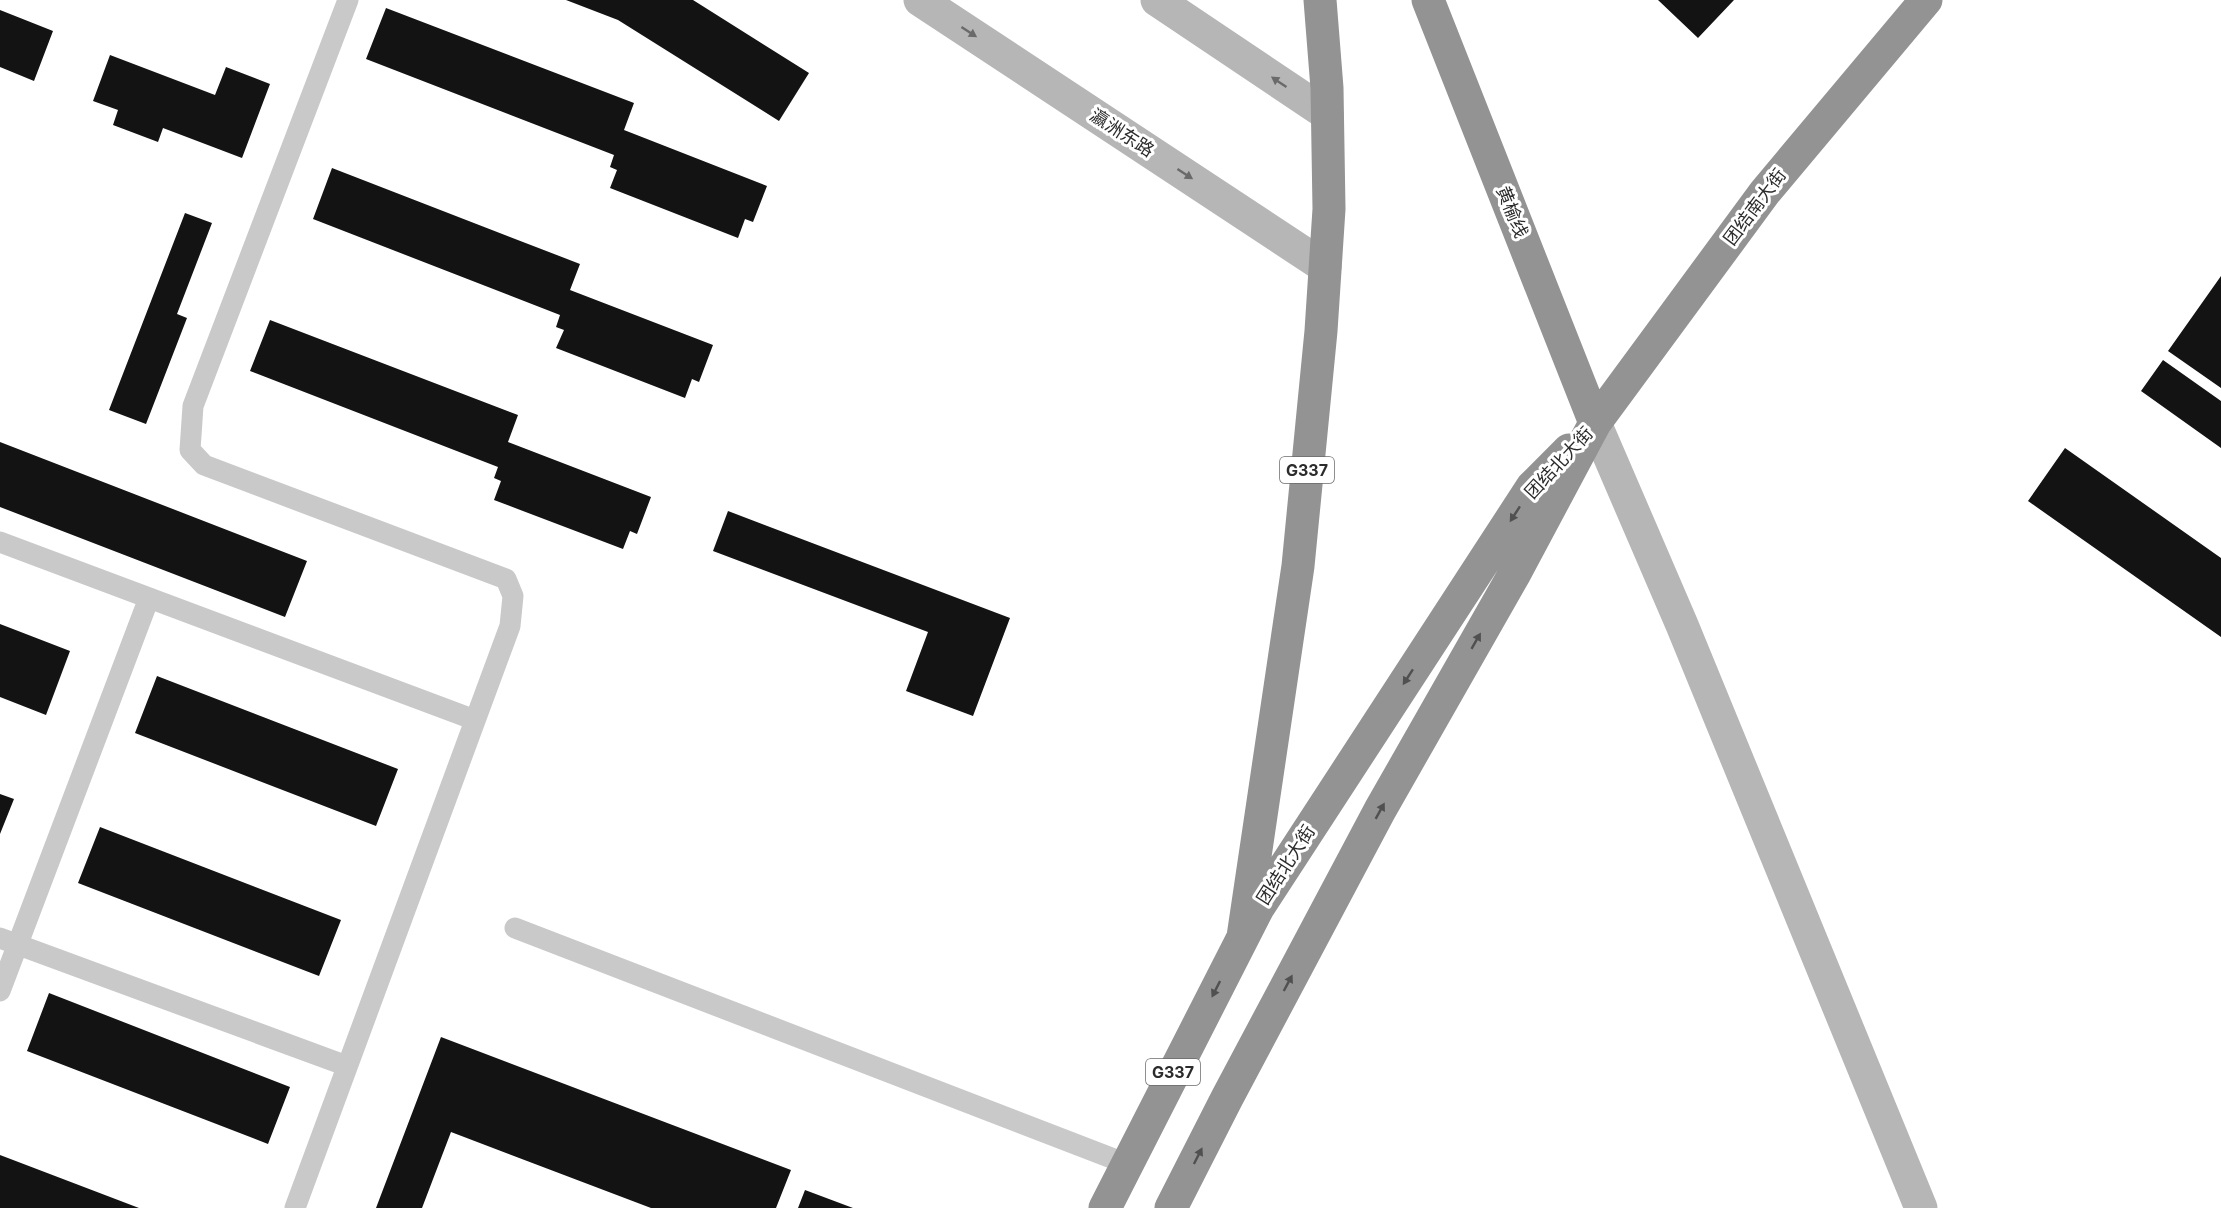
<svg xmlns="http://www.w3.org/2000/svg" width="2221" height="1208" viewBox="0 0 2221 1208" font-family="Inter,'Noto Sans SC',sans-serif">
<style>
.building{fill:#131313}
.lines{fill:none;stroke-linecap:round;stroke-linejoin:round}
.lane{stroke:#c9c9c9;stroke-width:21}
.secondary{stroke:#b6b6b6;stroke-width:33}
.highway{stroke:#939393;stroke-width:33}
.oneway{fill:#6a6a6a}
.oneway2{fill:#505050}
.labels{text-anchor:middle;stroke-width:6;stroke-linejoin:round;paint-order:stroke}
.shield{fill:#fff;stroke:#6b6b6b;stroke-width:1.5}
.shield-label{font-size:16px;font-weight:bold;fill:#2c2c2c}
.street-label{font-size:18px;fill:#2c2c2c;stroke:#fff}
</style>
<rect width="100%" height="100%" fill="#fff"/>
<!-- building -->
<path class="building" d="M566 0H693L809 73 779 121 618 20Z
M1658 0H1734L1698 38Z
M386 8 634 103 624 130 767 186 753 222 745 219 738 238 610 188 617 170 610 167 614 155 366 59Z
M0 10 53 31 34 81 0 67Z
M110 55 215 95 226 67 270 84 242 158 163 128 158 142 113 125 118 110 93 101Z
M332 168 580 264 570 290 713 345 699 382 692 379 685 398 556 348 564 330 556 327 560 315 313 219Z
M185 213 212 223 177 314 187 318 146 424 109 410Z
M2221 276V388L2168 351Z
M270 320 518 415 508 442 651 497 637 534 630 531 623 549 494 500 501 481 494 478 498 467 250 371Z
M2163 360 2221 401V448L2141 391Z
M0 442 307 561 285 617 0 507Z
M2065 448 2221 558V637L2028 501Z
M728 511 1010 618 973 716 906 691 928 632 713 551Z
M0 624 70 651 46 715 0 697Z
M157 676 398 769 376 826 135 733Z
M0 794 14 799 0 834Z
M100 827 341 920 319 976 78 883Z
M49 993 290 1087 268 1144 27 1051Z
M441 1037 791 1170 776 1208H651L451 1132 422 1208H376Z
M0 1155 139 1208H0Z
M805 1190 853 1208H798Z"/>
<g class="lines">
<!-- lane -->
<path class="lane" d="M0 542 475 720
M515 928 1127 1164
M0 938 347 1066
M0 991 149 598
M295 1208 510 626 513 596 506 579 204 465 190 450 193 406 348 0"/>
<!-- secondary -->
<path class="secondary" d="M920 0 1325 267
M1157 0 1327 114
M1595 423 1682 625 1921 1208"/>
<!-- highway -->
<path class="highway" d="M1428 0 1595 423
M1243 937 1298 566 1321 331 1329 209 1327 88 1320 0
M1105 1208 1258 908 1532 487 1569 450
M1171 1208 1227 1098 1380 810 1515 573 1595 423 1765 192 1926 0"/>
</g>
<!-- one-way arrows -->
<defs><path id="oneway-solid" d="M-6-.8H1V-3.2L6.5 0L1 3.2V.8H-6Z" transform="scale(1.5)"/></defs>
<g class="oneway">
<use href="#oneway-solid" transform="translate(969 32) rotate(33)"/>
<use href="#oneway-solid" transform="translate(1279 82) rotate(-146)"/>
<use href="#oneway-solid" transform="translate(1185 174) rotate(33)"/>
</g>
<g class="oneway2">
<use href="#oneway-solid" transform="translate(1515 514) rotate(123)"/>
<use href="#oneway-solid" transform="translate(1476 641) rotate(-60)"/>
<use href="#oneway-solid" transform="translate(1408 677) rotate(123)"/>
<use href="#oneway-solid" transform="translate(1380 811) rotate(-61)"/>
<use href="#oneway-solid" transform="translate(1288 983) rotate(-62)"/>
<use href="#oneway-solid" transform="translate(1216 989) rotate(117)"/>
<use href="#oneway-solid" transform="translate(1198 1156) rotate(-63)"/>
</g>
<g class="labels">
<!-- shield labels -->
<g class="shield">
<rect x="1280" y="457" width="54" height="26" rx="4.5"/>
<rect x="1146" y="1059" width="54" height="26" rx="4.5"/>
</g>
<g class="shield-label">
<text x="1307" y="476">G337</text>
<text x="1173" y="1078">G337</text>
</g>
<!-- street labels -->
<g class="street-label">
<text transform="translate(1122 133) rotate(33)" y="6">瀛洲东路</text>
<text transform="translate(1755 207) rotate(-53)" y="6">团结南大街</text>
<text transform="translate(1512 212) rotate(68)" y="6">黄榆线</text>
<text transform="translate(1559 463) rotate(-47)" y="6">团结北大街</text>
<text transform="translate(1286 865) rotate(-57)" y="6">团结北大街</text>
</g>
</g>
</svg>
